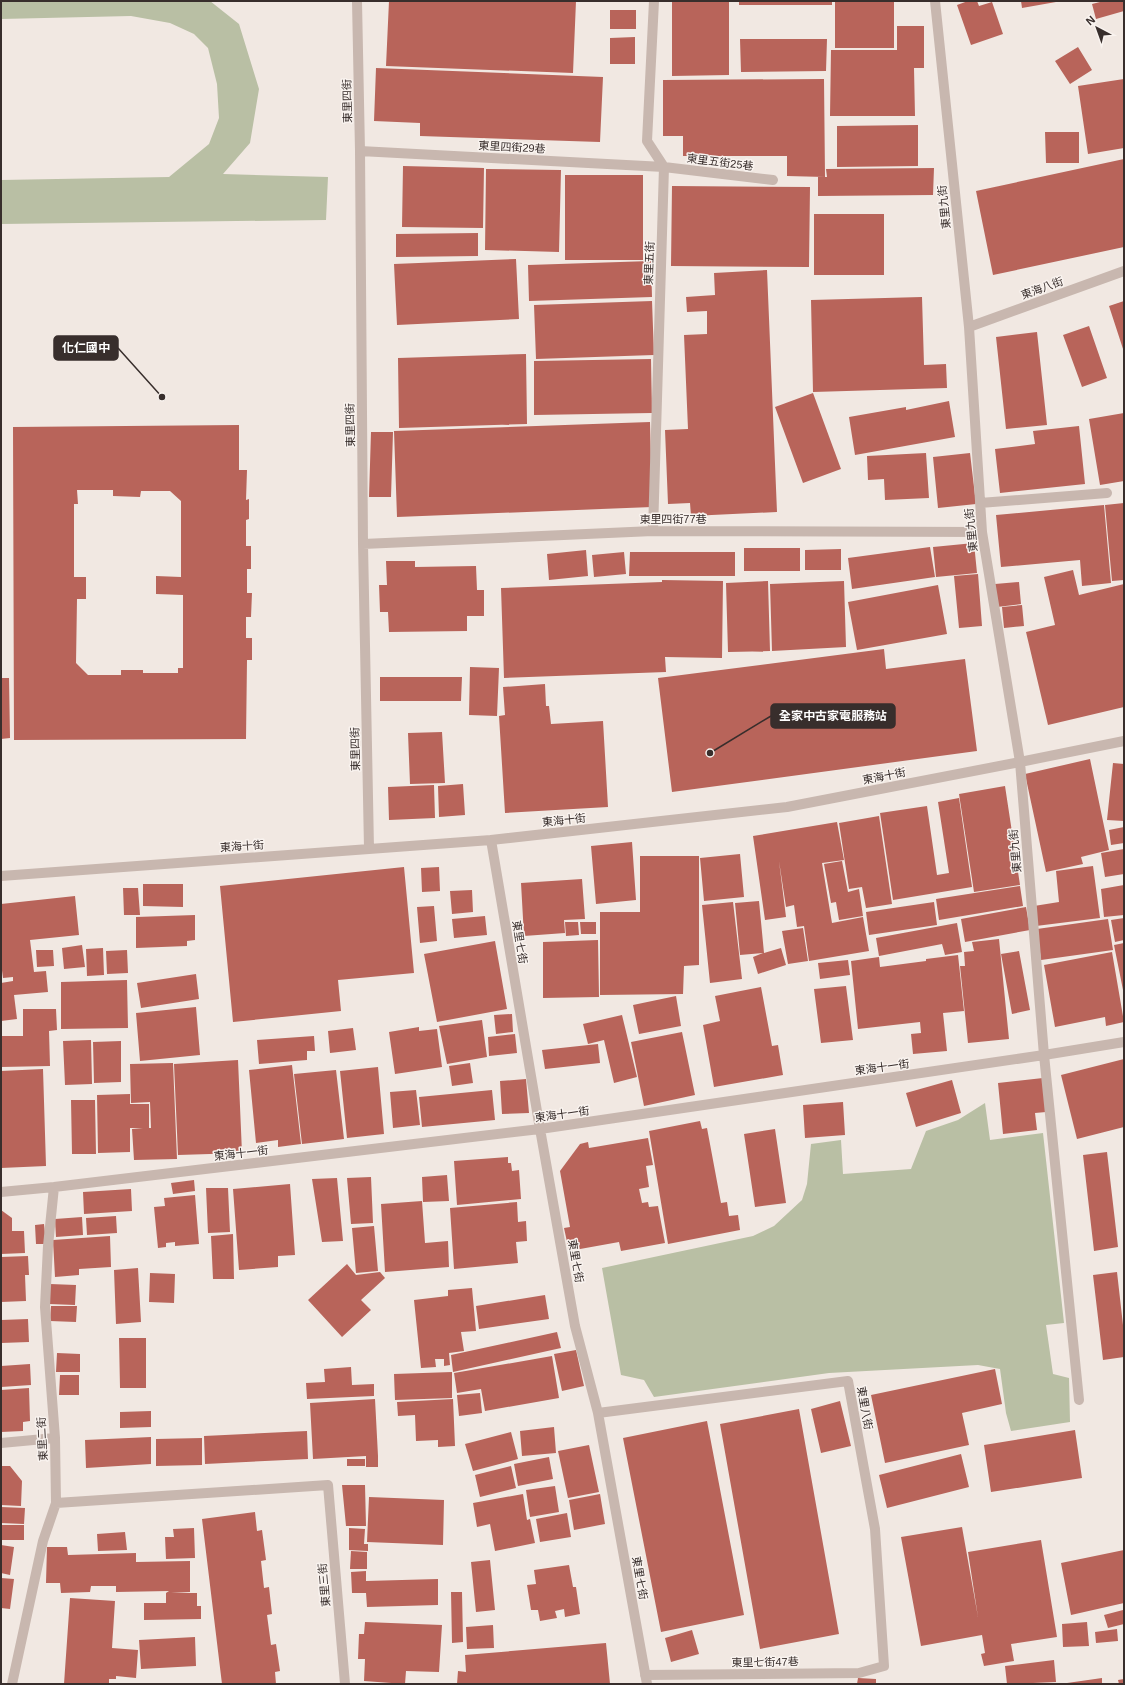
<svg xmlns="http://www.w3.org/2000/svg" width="1125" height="1685" viewBox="0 0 1125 1685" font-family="Arial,'Noto Sans TC',sans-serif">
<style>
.green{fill:#b9bfa4}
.building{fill:#b8645a;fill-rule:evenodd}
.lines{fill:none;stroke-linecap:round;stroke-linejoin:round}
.minor{stroke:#c8b7af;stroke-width:10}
.labels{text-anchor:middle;stroke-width:3;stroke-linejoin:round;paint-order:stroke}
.street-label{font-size:11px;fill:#382e2c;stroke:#f9f3ef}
.leader{fill:none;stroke:#382e2c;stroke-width:1.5}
.callout-dot{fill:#382e2c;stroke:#f9f3ef;stroke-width:1.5}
.callout{fill:#382e2c;stroke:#382e2c;stroke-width:1.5}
.callout-label{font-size:12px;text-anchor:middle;font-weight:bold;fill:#fff}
</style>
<rect width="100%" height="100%" fill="#f1e8e2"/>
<!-- green -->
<path class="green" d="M1 1H210L239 24 259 89 250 143 223 174 328 177 326 220 1 224V180L169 177 209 144 219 118 217 84 208 48 194 34 170 23 131 16 1 19Z
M985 1103 990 1140 1043 1133 1064 1323 1046 1325 1053 1374 1069 1378 1070 1422 1011 1431 1006 1413 1000 1369 978 1365 829 1373 654 1397 644 1380 621 1375 602 1268 753 1236 774 1226 802 1200 807 1184 811 1144 841 1140 843 1174 911 1169 926 1131 958 1120Z"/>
<!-- building -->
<path class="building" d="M389 1H576L573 73 386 66Z
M672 1H729V75L672 76Z
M739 1H832V5H739Z
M835 1H894V48H835Z
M968 1H977L979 6 992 2 1003 34 971 45 957 5Z
M1021 1H1056V2L1022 8Z
M1104 1H1124V11L1096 19 1092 4Z
M610 10H636V29H610Z
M897 26H924V68H914L915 116H830L831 50H897Z
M635 37V64H610V38Z
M740 39H827L826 71 741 72Z
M1078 47 1092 70 1070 84 1055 61Z
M376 68 603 77 600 142 420 136V123L374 121Z
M824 79 825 177 787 176V156H683V136H663V80Z
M1124 79V148L1088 154 1078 86Z
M918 125V166L837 167V126Z
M1045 132H1079V163H1046Z
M1124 159V247L993 275 976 191Z
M403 166 484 168 483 228 402 227Z
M934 168 933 195 818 196V177H827L826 169Z
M486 169 561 170 559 252 485 250Z
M565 175H643V260H565Z
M672 186 810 187 809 267 671 266Z
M814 214H884V275H814Z
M478 233V256L396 257V234Z
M516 259 519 319 397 325 394 264Z
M651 261 652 297 529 301 528 265Z
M767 270 777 512 691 516 690 503 668 504 665 430 688 429 684 335 707 334V311L687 312 686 297 715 295 714 273Z
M922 297 924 365 946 364 947 388 813 392 811 300Z
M652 301 654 355 536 359 534 305Z
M1124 301V352L1109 306Z
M1089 326 1107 378 1082 387 1063 335Z
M1037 332 1047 425 1006 429 996 337Z
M526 354 527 424 399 428 398 358Z
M651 359 652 413 534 415V361Z
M813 393 841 469 803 483 775 407Z
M949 401 955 437 855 455 849 417 906 407V410Z
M1124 413V481L1100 485 1089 419Z
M650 422 652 507 397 517 394 431Z
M239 425V470H247L246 500 249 499V519L246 520V546H251V569H247V593H252L251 617H246V638H252V660H247L246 739 14 740 13 427ZM77 490H113V496L140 497 141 491H170L181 501V577L156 576V594L183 595V668H178V673H143V670H121V675H88L76 663 77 599H86V577H74V504H78Z
M1079 426 1085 484 1000 493 995 449 1035 444 1033 431Z
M371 432H393L391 497H369Z
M926 453 929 498 885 500 884 479 868 480 867 456Z
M970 453 976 504 938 508 933 457Z
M1124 503V580L1112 581 1105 505Z
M1104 505 1111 583 1082 586 1080 560 1001 567 996 515Z
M974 543 977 573 936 577 933 547Z
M930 547 935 577 852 589 848 558Z
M744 548H800V571H744Z
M841 549V570H805V550Z
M586 550 588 576 549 580 547 554Z
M624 552 626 574 594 577 592 555Z
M630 552H735V576H629Z
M386 561H415V567L476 566 477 590H484V616H467V631L389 632 388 612H380L379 585H387Z
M1073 570 1079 595 1124 584V707L1048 725 1026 632 1055 625 1044 577Z
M978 574 982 626 959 628 954 576Z
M662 580 723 581 722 658 665 657 666 672 504 678 501 588 662 582Z
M768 581 770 651 728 652 726 583Z
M844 581 846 647 772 651 770 584Z
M1019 582 1021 604 997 607 995 584Z
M938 585 947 634 857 650 848 602Z
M1022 605 1024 626 1004 628 1002 607Z
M884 649 886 669 965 659 977 751 672 792 658 678Z
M470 667 499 668 497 716 469 715Z
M380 677H462L461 701H380Z
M1 678H9L10 738 1 739Z
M545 684 546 706H549L551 724 603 721 608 807 505 813 499 716 505 715 503 687Z
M442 732 445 783 410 784 408 733Z
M1090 759 1109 850 1081 857 1083 864 1046 872 1025 774Z
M1113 763 1124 764V821L1107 820Z
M463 784 465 815 439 817 438 786Z
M434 785 435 818 389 820 388 787Z
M1005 786 1020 885 974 892 959 794Z
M959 798 972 887 893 900 880 813 927 806 937 875 949 873 938 802Z
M879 816 892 904 866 908 862 887 849 889 839 823Z
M837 822 844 860 822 863 832 923 863 917 869 951 809 961 804 926 797 927 794 905 786 907 779 861 786 917 765 920 753 836Z
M1124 827V843L1111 845 1109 830Z
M632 842 636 900 596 904 591 846Z
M1124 849V874L1105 877 1101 853Z
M740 854 744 897 704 901 700 858Z
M640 856H699V965L684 966 683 994 600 995V912H640Z
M842 861 848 892 859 889 863 916 839 920 836 902 831 903 824 864Z
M1093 866 1100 918 1036 926 1034 906 1059 902 1056 871Z
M404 867 414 973 338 980 341 1011 233 1022 220 886Z
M439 867 440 891 422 892 421 868Z
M582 879 585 919 564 920 565 933 524 936 521 883Z
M143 884H183V907L143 906Z
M1124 885V915L1104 917 1101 889Z
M1020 886 1023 906 939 920 936 899Z
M123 888H138L140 915H124Z
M472 890 473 912 452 914 450 891Z
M75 896 79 935 30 940 34 972 46 971 48 992 14 995 17 1019 1 1021V983L13 981V977L3 978 1 963V904Z
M759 901 764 953 781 948 786 965 758 974 753 957 763 953 740 955 735 903Z
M733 902 742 979 710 983 702 905Z
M934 902 937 925 869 935 866 912Z
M434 906 437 941 420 943 417 907Z
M1026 907 1030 930 965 942 961 919Z
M195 915V940L187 941V946L136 948V917Z
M485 916 487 935 454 938 452 919Z
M1124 918V940L1115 942 1111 920Z
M1108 919 1113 950 1041 960 1037 929Z
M565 922H578L579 935 566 936Z
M580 922H596V934H581Z
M957 923 962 952 945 955 942 944 879 956 876 938Z
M803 928 808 961 788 964 782 931Z
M999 939 1009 1039 968 1043 960 966H965L964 952 974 951 972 942Z
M598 940 599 997 543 998V942Z
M495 941 507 1009 437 1022 424 954Z
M1124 943V990H1123L1114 945Z
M82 945 85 967 64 969 62 948Z
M103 948 104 975 87 976 86 949Z
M36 950H53L54 966 37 967Z
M127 950 128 973 107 974 106 951Z
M1019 951 1030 1010 1012 1014 1001 954Z
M1112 952 1124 1022 1106 1026 1105 1017 1055 1027 1044 965Z
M958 955 964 1011 943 1013 947 1051 913 1054 911 1034 921 1033 920 1022 858 1029 851 961 879 957 880 967 926 961V959Z
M848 960 850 975 820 979 818 963Z
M196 974 199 999 141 1008 137 983Z
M127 980 128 1028 61 1029V982Z
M846 986 853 1040 821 1043 814 989Z
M761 987 772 1046 778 1045 783 1075 714 1087 703 1025 720 1021 715 996Z
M676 996 681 1026 639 1034 633 1005Z
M196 1007 200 1055 140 1061 136 1013Z
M23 1009H56L57 1030 49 1031 50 1066 1 1067V1036H23Z
M512 1014 513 1032 496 1034 494 1015Z
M622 1015 637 1077 614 1083 604 1040 588 1044 583 1024Z
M482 1020 487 1057 447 1064 439 1026Z
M419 1027V1031L437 1029 442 1067 395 1074 389 1032Z
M353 1028 356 1050 330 1053 328 1031Z
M682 1032 695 1095 644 1106 631 1042Z
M515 1034 517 1053 489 1056 488 1037Z
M314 1036 315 1051H307V1060L259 1064 257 1040Z
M91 1040 92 1084 65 1085 63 1041Z
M121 1041V1082L94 1083 93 1042Z
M598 1044 600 1063 545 1069 542 1050Z
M1124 1059V1127L1077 1139 1061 1075Z
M238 1060 242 1153 178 1155 174 1064Z
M173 1063 177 1159 134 1160 132 1129 143 1128H130V1152L98 1153 97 1095 130 1094V1104H149V1128H151L150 1102 131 1103 130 1064Z
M470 1063 473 1083 452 1086 449 1066Z
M292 1065 301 1144 278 1147V1140L256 1143 249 1070Z
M378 1067 384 1134 347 1138 340 1071Z
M43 1069 46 1166 1 1168V1071Z
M336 1070 344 1139 302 1144 294 1074Z
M1043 1078 1046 1112 1035 1113 1037 1130 1003 1134 998 1083Z
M526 1079 529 1113 502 1114 500 1081Z
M952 1080 961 1113 916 1127 906 1093Z
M416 1090 420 1125 393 1128 390 1092Z
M492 1090 495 1120 422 1127 419 1097Z
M71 1100H95L96 1154H72Z
M843 1102 845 1135 805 1138 803 1105Z
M700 1121 702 1129 707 1128 721 1203 727 1202 729 1216 738 1215 740 1230 668 1244 649 1131Z
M775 1129 786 1203 755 1207 744 1134Z
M648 1138 653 1165 646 1166 649 1187 639 1189 642 1203 648 1202 649 1207 658 1206 665 1243 621 1251 619 1242 569 1251 564 1228 570 1227 560 1171 580 1144 588 1142 589 1148Z
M1107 1152 1118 1247 1094 1251 1083 1155Z
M508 1157V1163H511L512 1171 519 1170 521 1199 457 1205 454 1161Z
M447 1175 449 1201 423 1202 422 1177Z
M371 1177 373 1223 351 1224 347 1178Z
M337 1178 343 1241 322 1242 312 1179Z
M194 1180 195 1191 173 1194 171 1183Z
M290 1184 295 1255 278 1256V1267L239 1270 233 1189Z
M206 1188H228L230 1232 208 1233Z
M131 1189 132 1211 84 1214 83 1192Z
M195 1195 199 1244 175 1246V1242L166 1243V1247L158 1248 154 1207 165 1206 164 1198Z
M422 1201 425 1243 448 1241 449 1267 385 1272 381 1204Z
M517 1202 518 1222 526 1221 527 1241 516 1242 518 1263 454 1269 450 1208Z
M1 1210 12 1218V1231H24L25 1253 1 1254Z
M116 1216 117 1233 87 1235 86 1218Z
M82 1217 83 1235 56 1237 55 1219Z
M44 1224 46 1244H36L35 1225Z
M374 1226 378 1271 356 1273 352 1228Z
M233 1234 234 1279H213L211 1236Z
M110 1236 111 1267 79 1269V1275L55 1277 53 1240Z
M28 1256 29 1275H25L26 1301 1 1302V1257Z
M347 1264 356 1275 380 1272 385 1278 361 1300 371 1310 342 1337 308 1300Z
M138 1268 141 1322 116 1324 114 1270Z
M1117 1272 1124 1334V1357L1103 1360 1093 1275Z
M150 1273 175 1274 174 1303 149 1302Z
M50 1284 76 1285 75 1305 49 1304Z
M472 1288 476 1331 461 1332 464 1351 449 1353 450 1365 444 1366V1359H435L436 1367 421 1368 414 1300 448 1296V1290Z
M545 1295 549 1319 479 1329 476 1306Z
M51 1306H77L76 1322 50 1321Z
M28 1319 29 1342 1 1343V1320Z
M557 1332 561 1348 453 1372 451 1355Z
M119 1338H146V1388H120Z
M576 1350 584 1386 562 1391 554 1354Z
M57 1353 80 1354V1372H56Z
M552 1356 559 1398 485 1411 481 1389 457 1393 454 1373Z
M30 1364 31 1385 1 1387V1366Z
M351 1367 352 1385 374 1384V1396L307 1399 306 1383 325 1382 324 1369Z
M995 1369 1002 1404 962 1413 969 1445 885 1463 871 1395Z
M452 1372V1398L395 1400 394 1374Z
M60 1375H79V1395H59Z
M29 1388 30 1421 23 1422V1431L1 1432V1390Z
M480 1393 482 1413 459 1416 457 1395Z
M375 1399 378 1456H373H378V1467H366V1456L313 1459 310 1403Z
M453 1399 455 1446 438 1447V1440L416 1441 415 1415 398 1416 397 1402Z
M840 1401 851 1446 821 1453 811 1409Z
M799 1409 839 1634 760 1649 720 1424Z
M151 1411V1427L120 1428V1412Z
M707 1421 744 1615 661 1632 623 1438Z
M554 1427 556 1453 522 1456 520 1431Z
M1075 1430 1082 1478 991 1492 984 1445Z
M307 1431 308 1459 205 1464 204 1436Z
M511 1432 518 1459 473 1471 465 1444Z
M151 1437V1464L86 1468 85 1440Z
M202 1438V1465L156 1466V1439Z
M589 1445 599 1492 568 1498 558 1451Z
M961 1454 969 1487 887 1508 879 1475Z
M549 1457 553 1479 518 1486 514 1464Z
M347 1459H365V1466H347Z
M1 1466H10L22 1481 21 1506 1 1505Z
M511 1466 516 1488 480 1497 475 1475Z
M342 1485H365L366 1526H346Z
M555 1486 559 1512 530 1517 526 1490Z
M523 1494 527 1520 530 1519 535 1543 495 1551 490 1524 477 1527 473 1503Z
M600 1494 605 1524 574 1530 569 1500Z
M369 1497 444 1500 443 1545 367 1542Z
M1 1507 25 1508 24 1524 1 1523Z
M255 1512 257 1531 262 1530 266 1560 261 1561 264 1588 269 1587 272 1614 267 1615 271 1645 276 1644 280 1671 275 1672 276 1684H222L202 1519Z
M567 1513 571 1537 540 1542 536 1519Z
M1 1525H24V1540H1Z
M962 1527 978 1617 968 1552 1041 1540 1057 1637 1011 1644 1014 1661 984 1666 981 1654 985 1653 982 1635 921 1646 901 1537Z
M194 1528 195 1558 166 1559 165 1537H174L173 1529Z
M349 1528 365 1529 364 1544H368V1551L349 1550Z
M125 1532 127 1550 98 1551 97 1534Z
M1 1545 14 1547 10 1575 1 1573Z
M47 1547H67L68 1555 136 1553V1562L190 1561V1592L171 1593H197V1606H201V1619L144 1620V1603H166V1593L169 1591 116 1592V1586H91L90 1592 61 1593 60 1583H46Z
M1124 1550V1603L1071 1615 1061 1563Z
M351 1551 367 1552V1569H350Z
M490 1560 495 1610 476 1612 471 1562Z
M569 1565 573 1587H576L580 1614 565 1617 564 1609 555 1611 557 1618 540 1621 538 1610H531L527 1585 536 1584 534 1570Z
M366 1571V1581L438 1579V1605L367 1607 366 1593H352L351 1572Z
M1 1578 14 1579 10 1609 1 1608Z
M451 1592H462L463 1642 452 1643Z
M70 1598 115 1601 112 1648 138 1650 136 1678 116 1676V1679H109V1684H64Z
M1123 1610 1124 1624 1108 1628 1104 1615Z
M365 1622 442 1625 439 1672 406 1671 405 1684 364 1681 365 1659H358L359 1634H364Z
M1087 1622 1089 1646 1063 1647 1062 1624Z
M493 1625 494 1648 467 1649 466 1627Z
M1117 1629 1118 1641 1096 1643 1095 1632Z
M692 1630 699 1654 671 1662 665 1638Z
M195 1637 196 1666 141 1669 139 1640Z
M606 1643 610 1684H457L458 1671 466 1672 465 1655Z
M1054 1660 1056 1682 1007 1684 1005 1666Z
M858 1678 876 1679V1684H857Z
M1102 1678V1684H1067V1683Z
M1124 1679V1684H1119L1118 1680Z"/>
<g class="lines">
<!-- minor -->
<path class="minor" d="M357 1 360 151 363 544 369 848
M935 1 969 327 982 532 1020 762 1044 1055 1079 1400
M360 151 664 167 773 180
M969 327 1124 271
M980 503 1107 493
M653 531 664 167 647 141 654 1
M363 544 653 531 982 532
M491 840 540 1129 575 1326 598 1413 647 1684
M1 876 491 840 787 807 1020 762 1124 741
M1 1192 54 1187 540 1129 1044 1055 1124 1042
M598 1413 848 1381 875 1529 884 1666 859 1673 645 1675
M1 1443 55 1438
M56 1503 328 1485 345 1684
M12 1684 43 1541 56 1503 55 1438 45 1307 48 1246 54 1187"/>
</g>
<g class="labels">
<!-- street labels -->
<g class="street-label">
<text transform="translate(347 101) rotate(-91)" y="4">東里四街</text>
<text transform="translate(512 147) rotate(3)" y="4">東里四街29巷</text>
<text transform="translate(720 162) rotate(7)" y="4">東里五街25巷</text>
<text transform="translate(944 207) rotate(-96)" y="4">東里九街</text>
<text transform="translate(649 263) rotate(-88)" y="4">東里五街</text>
<text transform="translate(1042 288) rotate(-20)" y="4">東海八街</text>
<text transform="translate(350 425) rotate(-91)" y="4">東里四街</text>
<text x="673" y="523">東里四街77巷</text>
<text transform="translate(971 530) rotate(-96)" y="4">東里九街</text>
<text transform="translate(355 749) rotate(-91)" y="4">東里四街</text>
<text transform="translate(884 776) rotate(-11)" y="4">東海十街</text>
<text transform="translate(564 820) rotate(-6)" y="4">東海十街</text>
<text transform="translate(242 846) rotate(-4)" y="4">東海十街</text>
<text transform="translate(1015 851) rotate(-95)" y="4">東里九街</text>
<text transform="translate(520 942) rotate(81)" y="4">東里七街</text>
<text transform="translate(882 1067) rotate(-8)" y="4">東海十一街</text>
<text transform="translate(562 1114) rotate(-8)" y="4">東海十一街</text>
<text transform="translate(241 1153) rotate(-7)" y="4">東海十一街</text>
<text transform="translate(576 1261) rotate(80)" y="4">東里七街</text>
<text transform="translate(865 1408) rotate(80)" y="4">東里八街</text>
<text transform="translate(42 1439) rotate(-93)" y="4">東里二街</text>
<text transform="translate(640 1578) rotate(80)" y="4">東里七街</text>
<text transform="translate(324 1585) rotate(-95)" y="4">東里三街</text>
<text transform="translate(765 1662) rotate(-1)" y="4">東里七街47巷</text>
</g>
</g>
<!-- callouts -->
<path class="leader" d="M162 397L118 348M710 753L771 716"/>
<g class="callout-dot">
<circle cx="162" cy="397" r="4"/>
<circle cx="710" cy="753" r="4"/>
</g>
<g class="callout">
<rect x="54" y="336" width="64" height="24" rx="4"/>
<rect x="771" y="704" width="124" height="24" rx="4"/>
</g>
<g class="callout-label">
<text x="86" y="352">化仁國中</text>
<text x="833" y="720">全家中古家電服務站</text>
</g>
<!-- border -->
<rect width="1125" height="1685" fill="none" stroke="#382e2c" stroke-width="4"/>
<!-- north arrow -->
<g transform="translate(1097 28) rotate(319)" stroke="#f9f3ef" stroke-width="3" paint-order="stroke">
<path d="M0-3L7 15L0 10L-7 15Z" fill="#382e2c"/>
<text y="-6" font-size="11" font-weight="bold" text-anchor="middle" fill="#382e2c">N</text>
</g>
</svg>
